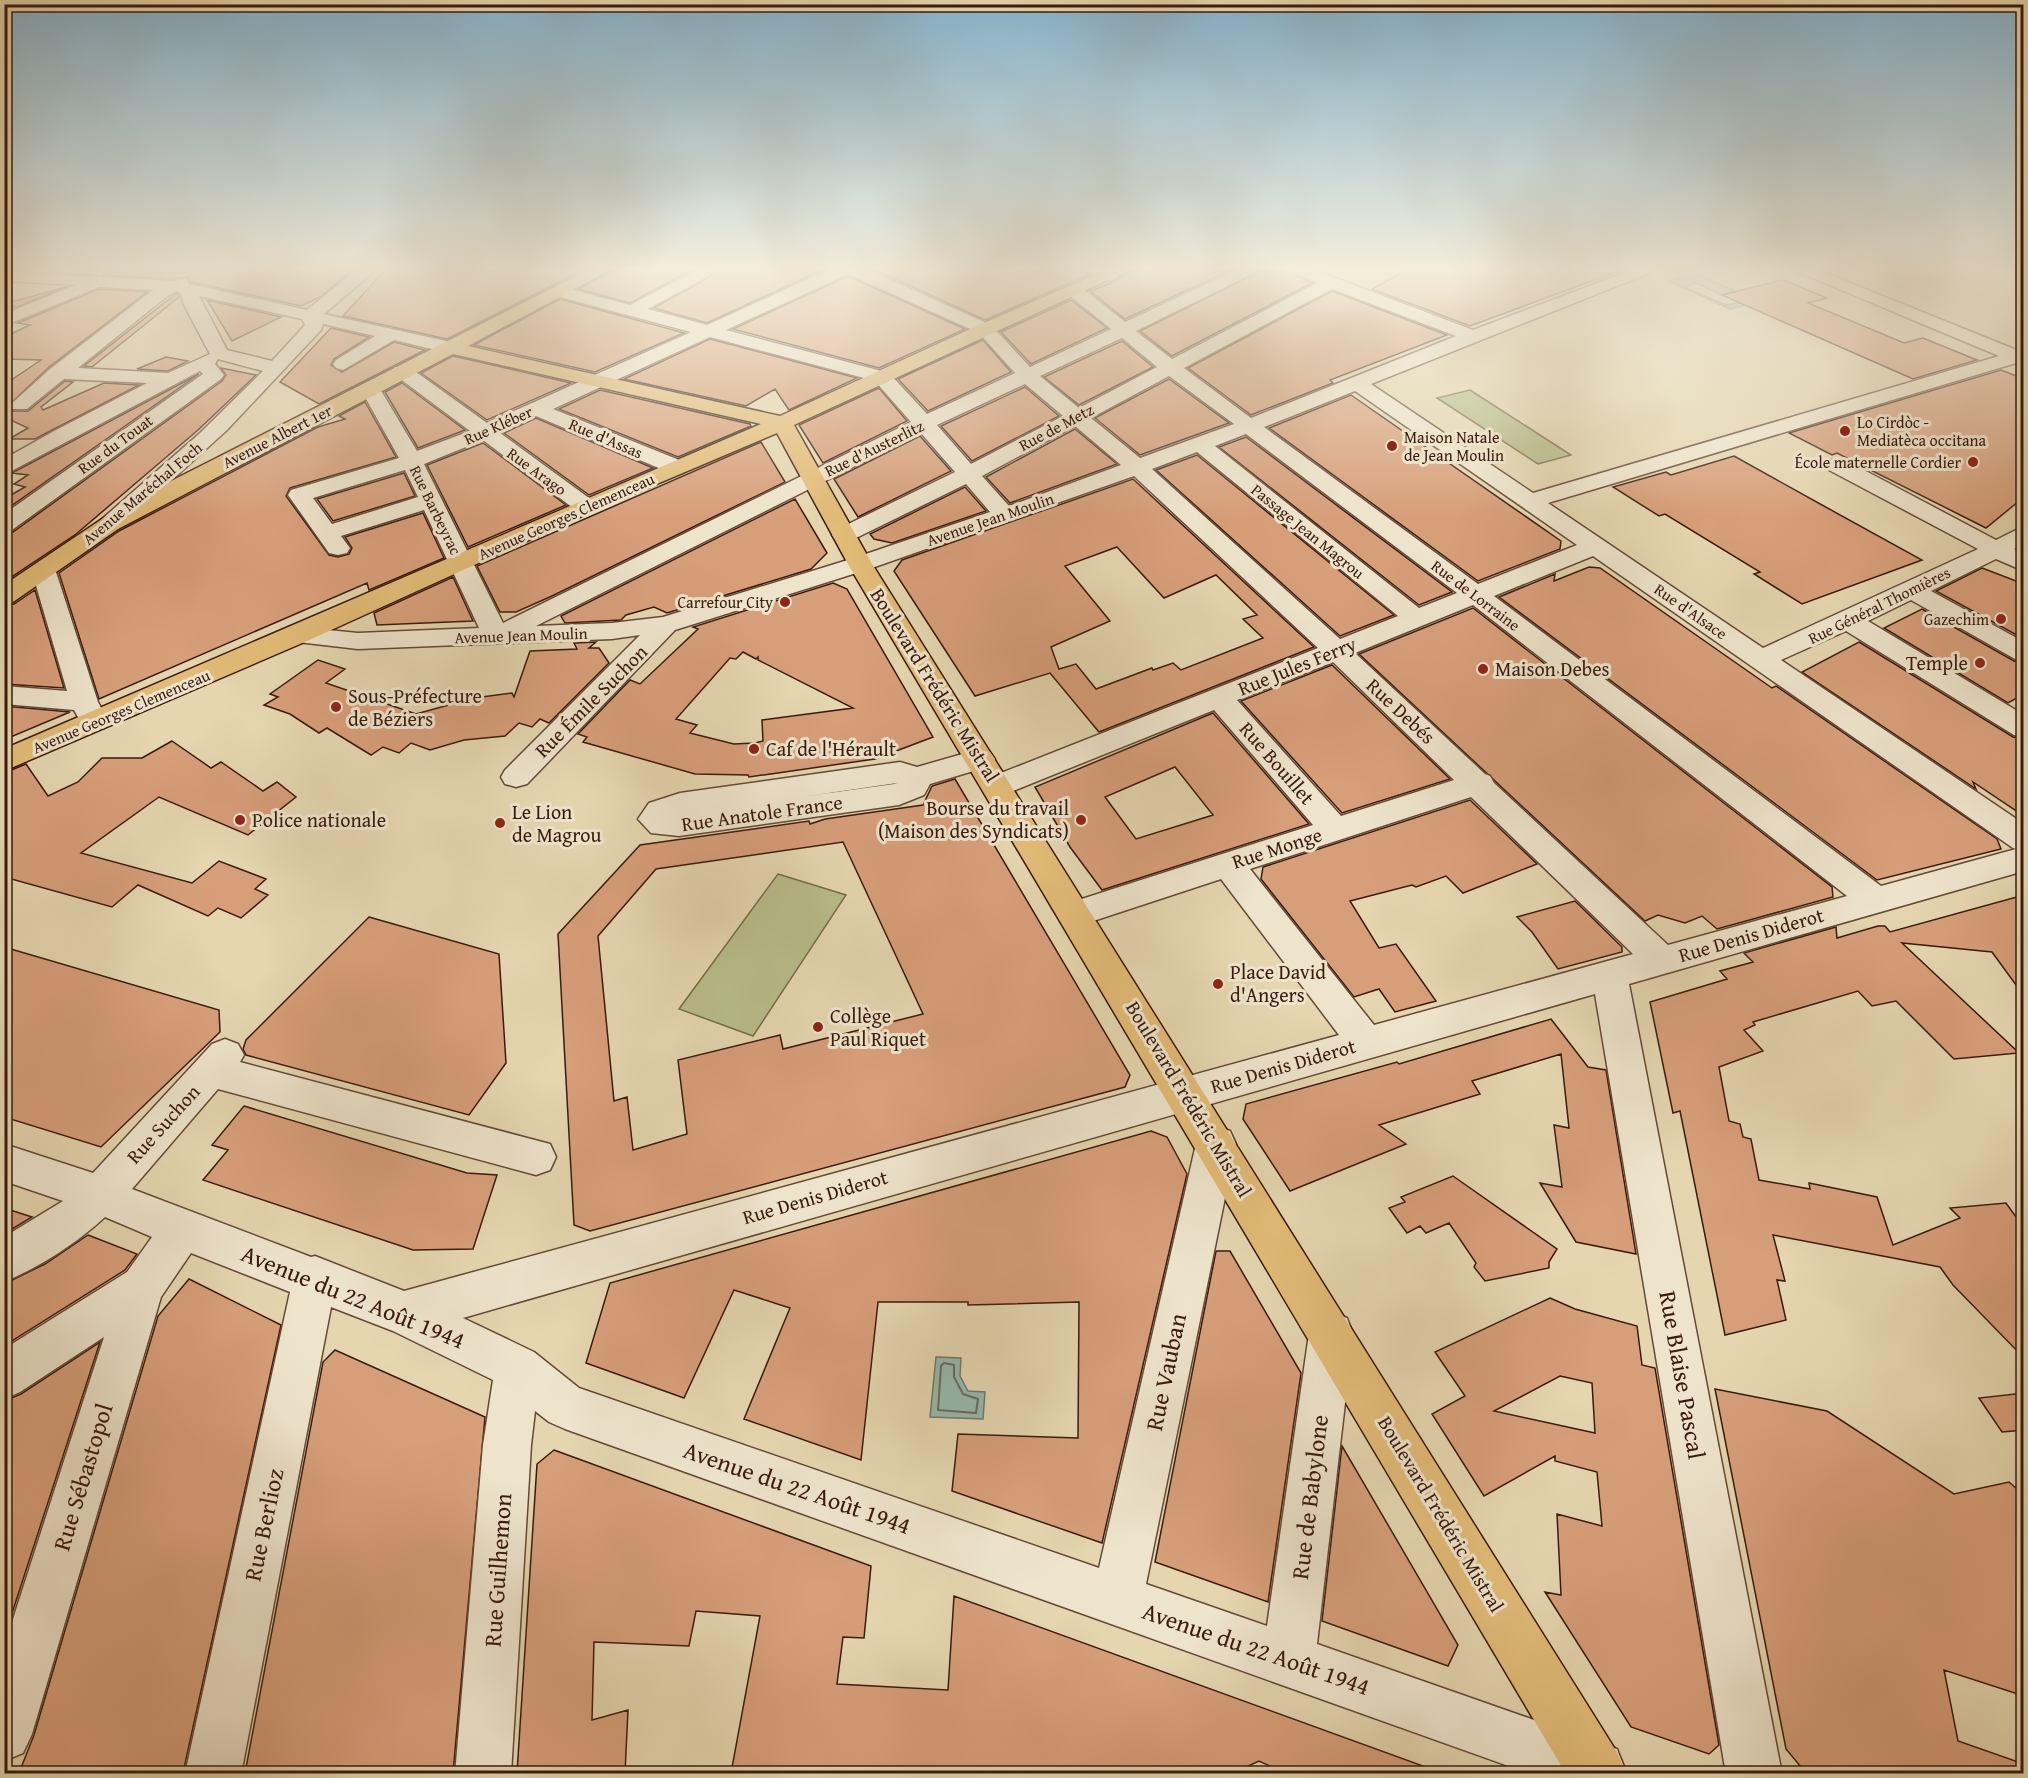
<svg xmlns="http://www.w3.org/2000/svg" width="2028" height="1778" viewBox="0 0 2028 1778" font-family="'Gentium Book Plus',serif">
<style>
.green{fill:#b7bd8a;stroke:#786c4c;stroke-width:1.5}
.water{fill:#96b9ae;stroke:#71796e;stroke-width:1.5}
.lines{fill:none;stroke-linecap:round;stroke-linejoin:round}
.shore{stroke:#686a5e;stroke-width:2}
.building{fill:#d79e7a;stroke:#3a1a0e;stroke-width:1.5;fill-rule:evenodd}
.minor-casing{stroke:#654936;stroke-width:3}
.major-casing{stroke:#3a1a0e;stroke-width:3}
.minor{fill:#eee4cc;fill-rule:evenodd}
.major{fill:#e2bb78;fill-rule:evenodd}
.poi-dot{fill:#8f2418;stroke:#eee4cc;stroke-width:2}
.labels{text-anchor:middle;stroke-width:6;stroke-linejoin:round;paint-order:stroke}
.far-poi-label{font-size:16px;fill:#3a1a0e;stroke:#eee4cc;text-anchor:end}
.far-street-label{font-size:16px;fill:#3a1a0e;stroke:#eee4cc}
.poi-label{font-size:20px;fill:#3a1a0e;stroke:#eee4cc;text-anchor:start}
.street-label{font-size:20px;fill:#3a1a0e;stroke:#eee4cc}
.near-street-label{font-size:24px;fill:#3a1a0e;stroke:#eee4cc}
</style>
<rect width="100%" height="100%" fill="#e5d6b0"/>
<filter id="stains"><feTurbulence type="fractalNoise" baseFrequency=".00333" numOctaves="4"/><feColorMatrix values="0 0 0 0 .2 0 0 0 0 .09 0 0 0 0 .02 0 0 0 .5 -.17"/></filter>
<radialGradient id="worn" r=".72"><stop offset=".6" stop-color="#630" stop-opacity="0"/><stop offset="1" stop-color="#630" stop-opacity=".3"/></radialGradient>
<!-- green -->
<path class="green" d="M1470 390 1571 455 1538 464 1437 398Z
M778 874 846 895 753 1036 679 1009Z"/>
<!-- water -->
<path class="water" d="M1698 275 1736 291 1722 295 1696 283 1684 287 1726 305 1739 303 1746 305 1730 309 1669 281Z
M936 1357 961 1358 960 1376 968 1391 985 1392 983 1419 930 1417Z"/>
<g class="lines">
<!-- shore -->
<path class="shore" d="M944 1363 954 1365V1377L963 1394 978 1399 976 1413 938 1410 941 1366Z"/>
</g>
<!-- building -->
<path class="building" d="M122 268 157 270 355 268 320 297 301 306 191 282 187 277 172 279 102 275Z
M387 268H586L447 339 343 316Z
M616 268H695L630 303 579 289Z
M725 268H826L707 323 654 308Z
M871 268H1080L1090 274 985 320Z
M1136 268H1235L1125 319 1090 291 1111 283Z
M1266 268H1281L1312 283 1172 356 1140 331Z
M1410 268H1618L1619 271 1470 326 1372 289Z
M848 276 965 329 879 368 733 329Z
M1783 280 1827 298 1808 303 1904 343 1923 338 1977 360 1913 379 1722 295Z
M66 287 17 307 4 305V304Z
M99 289 147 292 49 367 8 406 13 411H28L65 381 73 382 41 407 43 410 104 383 139 385 35 439H9L28 428 4 417V385L41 360 4 359V337L30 325 18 323Z
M1332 291 1447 335 1330 380 1333 383 1251 415 1188 368Z
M177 293 179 297 92 367 84 366Z
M560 299 684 333 595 372 474 345Z
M207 300 281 317 232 341Z
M1071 300 1107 328 1031 364 1001 332Z
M331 328 369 337 334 359 331 365 342 372 394 342 425 350 319 404 280 382Z
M710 339 857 378 789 410 775 389 746 406 624 379Z
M983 340 1011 372 928 411 898 379Z
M1122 341 1153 367 1079 405 1044 377Z
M453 356 571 383 487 420 421 373Z
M166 357 188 361 168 371 137 369Z
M221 368 256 375 198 430 75 535 4 582V534L13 532 222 381 226 375Z
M2001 370 2024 379V497L1986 528 1837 453 1832 455 1789 433Z
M199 374 4 511V499L25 487 14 484 28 475 12 473Z
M1169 379 1229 423 1140 455 1095 418Z
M402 383 465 430 418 448 385 392Z
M1025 387 1059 416 972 461 941 426Z
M879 388 907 421 823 463 799 425Z
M600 390 750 424 751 426 678 457 559 409Z
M1351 395 1561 541 1560 549 1478 581 1269 428Z
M365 402 396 457 290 488 286 496 329 555 338 557 349 554 352 548 345 537 423 513 444 558 369 590 367 583 99 699 59 573 119 531 318 427 345 419 339 416Z
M536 418 653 468 589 495 504 433Z
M1075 429 1117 464 1010 503 986 477Z
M920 436 951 471 858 517 834 479Z
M1246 437 1452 592 1419 605 1219 447Z
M761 442 785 482 552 596 516 612H500L477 566Z
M483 443 566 505 468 547 427 465Z
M1197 455 1394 615 1340 636 1156 470Z
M1734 456 1822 505 1922 560 1802 604 1754 574 1760 572 1665 514 1659 516 1613 487 1666 472 1671 475Z
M404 473 415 496 333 521 317 499Z
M1133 479 1314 647 1099 732 1050 673 975 696 894 571 902 560ZM1117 547 1164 598 1216 575 1257 615 1243 619 1263 638 1181 670 1173 663 1153 670 1152 668 1096 689 1076 664 1059 669 1051 647 1110 621 1065 566Z
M965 487 986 511 892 543 874 539 870 534Z
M795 499 827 553 811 569 667 613 654 607 626 615 621 620 565 623 561 616Z
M1589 567 1600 568 1772 688 1776 686 1997 839 2001 849 1877 880 1499 597 1555 574 1554 581Z
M1982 568 2024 584V639L1936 591Z
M453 577 473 621 377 625 374 613Z
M833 583 847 589 933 737 875 759 749 777 748 775 695 774 583 742 587 737 578 734 630 680 640 684 698 629 693 627ZM743 652 756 659 758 657V660L853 708 762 720 763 741 755 743 734 744 690 733 697 725 676 719 730 658 736 659Z
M35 590 64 688 4 684V606L14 604Z
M1473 608 1832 887 1833 897 1717 929 1702 916 1685 923 1658 915 1645 921 1359 654Z
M1922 609 2014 661 2024 663V694L2008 703 1884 628Z
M596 642 589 648H599L609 663 549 723 540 719 532 727 519 723 505 736 464 740 430 750 411 743 399 753 383 747 371 755 327 728 319 733 290 714 264 705 278 697 270 694 318 660 345 669 326 683 416 714 474 698 512 693 514 697 530 651 577 649 574 643Z
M1859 642 2013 737 2024 739V816L1973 782 1976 789 1802 672Z
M1332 665 1450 779 1342 813 1241 701Z
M4 706 70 712 8 738 11 743 4 746Z
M1213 713 1309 824 1102 890 1070 847 1035 787ZM1175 767 1213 815 1136 839 1105 797Z
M172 741 211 768 221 762 263 791 277 782 296 797 248 835 159 797 81 853 192 883 219 861 266 879 255 889 268 895 241 918 218 908 208 916 138 885 112 907 4 877V773L26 764 48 796 78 782 102 758H142Z
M955 779 1130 1075 1125 1087 590 1231 574 1225 558 934 640 845 809 821 810 824 825 819 923 805 932 786ZM843 842 923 1014 783 1049 780 1035 678 1060 687 1134 633 1150 627 1097 614 1101 598 936 656 869Z
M1470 800 1537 864 1463 893 1446 876 1416 887 1412 885 1350 901 1379 948 1396 944 1436 1001 1395 1012 1379 989 1354 997 1261 879 1263 867Z
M2024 895V996L1992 952 1902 943 2019 1053 1954 1059 1896 1001 1872 1006 1858 991 1753 1022 1755 1025 1744 1030 1763 1051 1719 1067 1729 1121 1740 1124 1743 1137 1751 1139 1759 1180 1810 1189 1809 1183 1877 1197 1893 1245 1960 1218 1950 1208 2006 1203 2024 1228V1358L1953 1285 1940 1267 1773 1235 1785 1281 1777 1280 1786 1320 1725 1335 1680 1111 1673 1113 1650 1002 1727 979 1720 971 1753 962 1744 953 1836 927 1837 938 1878 926H1885L1890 932Z
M1575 901 1622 947V952L1558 969 1532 932 1517 917Z
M369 917 499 954 506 1063 469 1115 246 1055 243 1049 246 1040Z
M4 947 219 1010 220 1032 101 1147 4 1117Z
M1551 1019 1588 1067 1606 1070 1636 1254 1576 1242 1540 1183 1562 1187 1554 1125 1569 1128 1561 1054 1472 1081 1480 1094 1379 1125 1406 1144 1290 1191 1243 1119 1246 1104 1397 1062 1399 1064Z
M244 1106 467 1173 497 1175 473 1249 413 1250 203 1180 228 1150 212 1145Z
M1151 1131 1167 1137 1187 1174 1102 1543 952 1491 958 1434 1078 1438 1079 1302 968 1305V1302H878L861 1460 744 1419 790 1308 734 1290 684 1398 586 1363 610 1283Z
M1453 1176 1557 1249 1549 1262V1268L1485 1281 1474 1267 1476 1263 1449 1223 1426 1233 1420 1226 1407 1233 1389 1208 1405 1202 1401 1197Z
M4 1208 32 1217 4 1234Z
M88 1235 137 1254 125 1270 4 1346V1284L45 1264Z
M1216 1251H1230L1301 1373 1268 1602 1155 1562Z
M189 1279 281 1325 183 1773H19L34 1735 158 1316Z
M1550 1298 1575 1309 1637 1326 1642 1365 1655 1368 1719 1745 1709 1754 1631 1727 1545 1592 1561 1595 1557 1514 1602 1526 1597 1472 1555 1461V1456L1484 1496 1432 1414 1465 1396 1435 1352ZM1560 1376 1592 1383 1595 1433 1494 1411Z
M100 1342 4 1638V1401L21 1394Z
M335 1350 485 1417 453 1773H245L323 1362Z
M1715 1389 1827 1411 1954 1494 2009 1482 2024 1495V1696L1944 1670 1958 1741 2024 1764V1773H1806L1786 1749Z
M2024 1393V1430L2002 1432 1979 1398Z
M1342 1446 1458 1645 1448 1666 1322 1621Z
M554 1450 871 1566 864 1638 843 1637 837 1684 948 1690 954 1596 1434 1770V1773H1285L1259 1761 1233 1773 1112 1771 1113 1773H731L760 1616 696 1611 689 1646 594 1642 592 1720 628 1710 625 1773H517L537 1464Z"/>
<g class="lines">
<defs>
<path id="minor" d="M359 268H378L324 314 455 343 457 347 455 351 448 353 394 340 343 370 336 368 333 364 336 360 375 336 323 324 321 330 227 430 118 529H102L98 524 102 519 199 434 263 371 218 359 215 364 224 375 221 379 12 530 4 532V514L203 374 200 371 4 475V459L54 431 147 383 64 379 27 409H13L10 405 50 369 153 290 99 287 4 326V314L76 285 4 281V271L172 281 187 279 189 284 307 310ZM177 291 180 292 184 305 210 354 168 373 78 368 166 297ZM199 296 302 319 305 325 272 361 227 350Z
M701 268H723L648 309 707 325 832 268H864L991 325 1030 367 1111 329 1069 295 1066 291 1075 286 1081 287 1125 322 1241 268H1264L1136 331 1172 359 1317 283 1284 268H1309L1473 330 1637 268H1662L1371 384 1533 493 1999 356 1789 268H1813L2024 353V366L2016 363 1548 503 1763 648 1978 549 1829 470 1826 465 1829 460H1845L1996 540 2024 526V544L2014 549 2024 554V571L1996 559 1931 591 2024 642V661L2015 659 1911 600 1868 621 2024 715V737L2014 735 1846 631 1781 660 2024 824V871L1629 984 1782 1774H1726L1595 994 463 1318 534 1352 579 1388 1099 1568 1196 1144 1202 1131 1216 1126 1230 1131 1236 1144 1146 1584 1267 1626 1309 1334 1315 1318 1331 1312 1347 1318 1353 1334 1317 1644 1617 1749 1625 1769 1623 1774H1531L565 1429 549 1422 535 1411 531 1445 511 1774H455L483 1445 493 1380 393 1331 331 1307 241 1774H185L290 1292 191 1253 161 1297 32 1734 23 1753 4 1761V1647L104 1337 20 1392 4 1399V1349L127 1272 152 1237 105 1217C77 1243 40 1267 4 1282V1237L63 1201 4 1181V1144L93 1173 212 1044 225 1039 238 1044 244 1055 240 1062 550 1144 556 1157 550 1170 536 1175 218 1089 132 1189 311 1257 315 1256 404 1291 1339 1035 1221 879 1075 927 1063 923 1058 914 1063 905 1313 825 1214 710 1008 793 997 797 986 793 982 786 986 779 1318 648 1134 476 869 569 675 630 527 784 516 787 505 784 501 777 505 770 640 635 612 639 358 649 289 641 285 635 289 629 298 627 358 633 479 628 424 510 341 536 350 548 347 553 338 555 329 553 288 495 291 490 399 458 360 388 363 384H377L417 451 470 431 395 375 392 371 395 367H409L487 423 691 332 556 296 553 292 556 288 562 287 630 305ZM848 274 979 333 1015 373 927 414 889 373 726 330ZM1332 289 1456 336 1251 418 1184 368ZM710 337 875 381 911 422 503 623 424 464 483 440 577 511H593L596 506 593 501 500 433 536 416 668 472H684L687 467 684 462 553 409ZM1122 338 1157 367 1079 408 1040 376ZM1169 376 1234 424 1140 458 1091 418ZM1025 384 1063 416 971 464 937 425ZM1355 391 1577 545 1478 584 1264 427ZM1075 426 1121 465 1009 506 982 476ZM921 433 955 472 836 530 832 535 836 540H852L966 484 990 512 851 559 663 617 612 623 536 626ZM1246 434 1457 593 1419 608 1215 446ZM1197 452 1398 616 1340 639 1152 469ZM405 470 418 497 332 524 313 498ZM1593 556 2013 848 2016 849 1881 886 1494 596ZM1473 605 1847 896 1668 945 1494 783 1490 776 1485 774 1355 653ZM1333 662 1454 780 1341 816 1237 700ZM1471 797 1633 954 1374 1025 1250 869Z
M1082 268H1106L1118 276 1110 281Z
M44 565 53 567 56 572 98 702 108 721 104 728 94 730 84 728 74 710 4 704V686L67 691 32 572 35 567Z
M980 749 990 752 995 759 990 766 930 784 924 795 899 805 679 836 651 833 638 819 649 803 680 793 900 762 917 767ZM897 783 894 784 801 797Z"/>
<path id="major" d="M592 268H614L468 346 780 416 979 325 1111 268H1134L794 425 872 564 1618 1754 1626 1774H1566L848 564 777 433 593 511 307 641 4 771V749L761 424 453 354 118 529 13 602 4 604V585L102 519 175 479Z"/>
</defs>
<!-- minor casing -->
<use href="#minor" class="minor-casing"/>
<!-- major casing -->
<use href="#major" class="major-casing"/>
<!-- minor -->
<use href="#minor" class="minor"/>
<!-- major -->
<use href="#major" class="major"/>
</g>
<!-- sky -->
<linearGradient id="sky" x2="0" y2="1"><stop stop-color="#87b6d1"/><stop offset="0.52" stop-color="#f3eddb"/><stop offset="1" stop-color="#f3eddb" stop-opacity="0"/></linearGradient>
<rect width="2028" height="517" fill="url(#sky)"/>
<!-- markers -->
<g class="poi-dot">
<circle cx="1845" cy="431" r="6"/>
<circle cx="1392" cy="446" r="6"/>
<circle cx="1973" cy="462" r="6"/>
<circle cx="785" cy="602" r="6"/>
<circle cx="2001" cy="619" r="6"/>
<circle cx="1980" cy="663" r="6"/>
<circle cx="1483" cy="669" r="6"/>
<circle cx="336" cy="707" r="6"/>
<circle cx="754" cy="749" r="6"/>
<circle cx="240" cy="820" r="6"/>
<circle cx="1081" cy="820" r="6"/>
<circle cx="500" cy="823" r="6"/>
<circle cx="1218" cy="984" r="6"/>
<circle cx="818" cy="1027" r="6"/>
</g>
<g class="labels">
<!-- far-poi labels -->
<g class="far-poi-label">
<text x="1857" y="428" text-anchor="start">Lo Cirdòc -<tspan x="1857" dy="18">Mediatèca occitana</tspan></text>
<text x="1404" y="443" text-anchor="start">Maison Natale<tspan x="1404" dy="18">de Jean Moulin</tspan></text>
<text x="1961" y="468">École maternelle Cordier</text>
<text x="773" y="608">Carrefour City</text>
<text x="1989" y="625">Gazechim</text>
</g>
<!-- far-street labels -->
<g class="far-street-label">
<text transform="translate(498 425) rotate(-24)" y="6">Rue Kléber</text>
<text transform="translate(1056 427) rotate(-28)" y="6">Rue de Metz</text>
<text transform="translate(277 436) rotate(-27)" y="6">Avenue Albert 1er</text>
<text transform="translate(606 438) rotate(23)" y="6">Rue d'Assas</text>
<text transform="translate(115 444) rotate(-36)" y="6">Rue du Touat</text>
<text transform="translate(874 448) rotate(-26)" y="6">Rue d'Austerlitz</text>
<text transform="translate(537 471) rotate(36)" y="6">Rue Arago</text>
<text transform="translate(142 493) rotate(-40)" y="6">Avenue Maréchal Foch</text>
<text transform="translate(436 510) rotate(64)" y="6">Rue Barbeyrac</text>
<text transform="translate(566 516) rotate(-24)" y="6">Avenue Georges Clemenceau</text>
<text transform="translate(990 519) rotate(-19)" y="6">Avenue Jean Moulin</text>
<text transform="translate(1308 531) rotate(39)" y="6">Passage Jean Magrou</text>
<text transform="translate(1476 595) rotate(37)" y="6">Rue de Lorraine</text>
<text transform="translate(1879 605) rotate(-26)" y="6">Rue Général Thomières</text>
<text transform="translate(1691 611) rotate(35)" y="6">Rue d'Alsace</text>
<text transform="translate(521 635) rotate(-2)" y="6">Avenue Jean Moulin</text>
<text transform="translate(121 711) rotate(-23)" y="6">Avenue Georges Clemenceau</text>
</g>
<!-- poi labels -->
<g class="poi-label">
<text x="1968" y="670" text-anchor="end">Temple</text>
<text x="1495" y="676">Maison Debes</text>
<text x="348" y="703">Sous-Préfecture<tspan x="348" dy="23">de Béziers</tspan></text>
<text x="766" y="756">Caf de l'Hérault</text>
<text x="1069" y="815" text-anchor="end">Bourse du travail<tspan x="1069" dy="23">(Maison des Syndicats)</tspan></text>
<text x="512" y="819">Le Lion<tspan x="512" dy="23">de Magrou</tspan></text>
<text x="252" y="827">Police nationale</text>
<text x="1230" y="979">Place David<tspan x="1230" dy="23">d'Angers</tspan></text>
<text x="830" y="1023">Collège<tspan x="830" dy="23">Paul Riquet</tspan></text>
</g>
<!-- street labels -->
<g class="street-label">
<text transform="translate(1297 666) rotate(-22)" y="7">Rue Jules Ferry</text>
<text transform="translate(935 685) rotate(58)" y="7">Boulevard Frédéric Mistral</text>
<text transform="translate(591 701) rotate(-45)" y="7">Rue Émile Suchon</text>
<text transform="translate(1401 711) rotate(43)" y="7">Rue Debés</text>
<text transform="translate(1277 763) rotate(49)" y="7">Rue Bouillet</text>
<text transform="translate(762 813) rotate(-8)" y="7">Rue Anatole France</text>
<text transform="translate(1277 848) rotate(-18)" y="7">Rue Monge</text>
<text transform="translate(1751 935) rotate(-16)" y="7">Rue Denis Diderot</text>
<text transform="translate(1283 1066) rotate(-16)" y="7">Rue Denis Diderot</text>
<text transform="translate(1189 1099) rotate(59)" y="7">Boulevard Frédéric Mistral</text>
<text transform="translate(163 1124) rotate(-48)" y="7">Rue Suchon</text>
<text transform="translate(815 1197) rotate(-16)" y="7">Rue Denis Diderot</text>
<text transform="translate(1441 1514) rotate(59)" y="7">Boulevard Frédéric Mistral</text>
</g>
<!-- near-street labels -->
<g class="near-street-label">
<text transform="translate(353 1297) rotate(22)" y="8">Avenue du 22 Août 1944</text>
<text transform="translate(1166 1372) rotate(-78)" y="8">Rue Vauban</text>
<text transform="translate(1682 1375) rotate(80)" y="8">Rue Blaise Pascal</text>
<text transform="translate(83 1477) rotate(-73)" y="8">Rue Sébastopol</text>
<text transform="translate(797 1488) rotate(19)" y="8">Avenue du 22 Août 1944</text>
<text transform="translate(1310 1497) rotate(-83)" y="8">Rue de Babylone</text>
<text transform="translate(264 1525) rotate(-78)" y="8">Rue Berlioz</text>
<text transform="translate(498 1570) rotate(-86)" y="8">Rue Guilhemon</text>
<text transform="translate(1256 1649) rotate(19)" y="8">Avenue du 22 Août 1944</text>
</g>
</g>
<!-- margin -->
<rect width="2028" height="1778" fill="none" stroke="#e5d6b0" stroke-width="24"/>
<rect x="6" y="6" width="2016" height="1766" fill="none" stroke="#3a1a0e" stroke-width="3"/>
<rect x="12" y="12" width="2004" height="1754" fill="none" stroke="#3a1a0e" stroke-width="1.5"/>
<rect width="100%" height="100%" filter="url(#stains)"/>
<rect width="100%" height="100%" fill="url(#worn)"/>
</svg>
